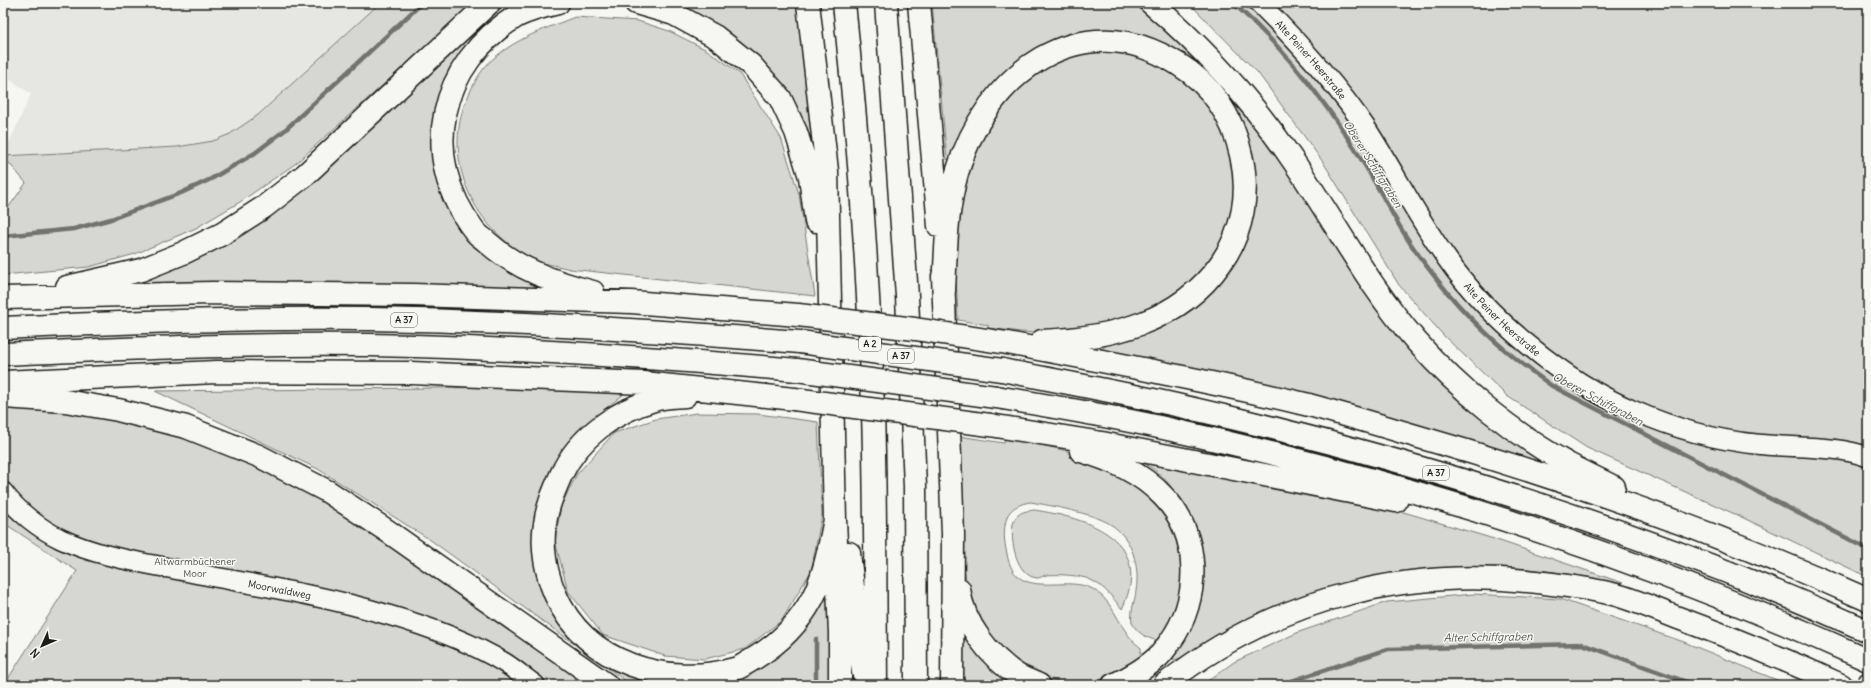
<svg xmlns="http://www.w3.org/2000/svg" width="1871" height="688" viewBox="0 0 1871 688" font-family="Delius,sans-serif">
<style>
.built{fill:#e6e6e2}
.green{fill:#d6d6d2;stroke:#797977}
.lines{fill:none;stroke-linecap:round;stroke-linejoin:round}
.stream{stroke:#727271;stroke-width:4.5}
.minor-casing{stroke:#1c1c1c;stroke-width:22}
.motorway-casing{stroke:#1c1c1c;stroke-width:25}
.minor{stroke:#f6f6f2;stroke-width:19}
.motorway{stroke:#f6f6f2;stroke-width:22}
.motorway-bridge-casing{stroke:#1c1c1c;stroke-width:25;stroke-linecap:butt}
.motorway-bridge{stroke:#f6f6f2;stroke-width:22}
.labels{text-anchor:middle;stroke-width:3;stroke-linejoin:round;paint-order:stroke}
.shield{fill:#f6f6f2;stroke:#5d5d5c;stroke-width:1}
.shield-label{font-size:9px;font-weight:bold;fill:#1c1c1c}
.street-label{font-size:10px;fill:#1c1c1c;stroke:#f6f6f2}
.park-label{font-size:10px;fill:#545453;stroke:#f6f6f2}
.water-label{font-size:11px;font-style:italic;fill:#565654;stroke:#f6f6f2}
</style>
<rect width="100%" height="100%" fill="#f6f6f2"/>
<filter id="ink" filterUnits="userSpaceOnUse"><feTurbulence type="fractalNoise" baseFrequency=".025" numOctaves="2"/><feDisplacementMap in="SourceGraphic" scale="8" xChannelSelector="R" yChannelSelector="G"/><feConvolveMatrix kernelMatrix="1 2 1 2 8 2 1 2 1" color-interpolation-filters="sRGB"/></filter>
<g filter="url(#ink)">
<!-- built -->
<path class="built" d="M3 3H380L258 115 230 134 213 141 177 147 3 156 31 94 3 75Z"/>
<!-- green -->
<path class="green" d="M380 3H474L295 164 240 202 196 228 135 254 89 267 3 275V215L26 183 3 156 177 147 213 141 230 134 258 115Z
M500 3H523C503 13 483 24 469 41 422 96 418 184 468 239 489 262 515 275 543 288L541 291 113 290 309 178Z
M667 3H801L811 128 806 132 791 103Z
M932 3H1137L1174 35 1242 104 1372 296 1567 473 1265 385 1101 349 1229 264 1240 122 1132 36 1004 74 979 102 969 119 952 157 947 160Z
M1187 3H1868V577L1737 515 1587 448 1507 396 1444 336 1399 285 1323 162 1258 73 1195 9Z
M575 17 638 21 669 31 707 50 739 73 781 138 799 194 815 296 570 269C560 266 548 265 538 261 479 236 443 168 464 106 471 89 479 70 494 58 517 38 547 28 575 17Z
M1106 51 1126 52 1160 63 1195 87 1219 118 1234 157 1236 200 1224 239 1200 276 1167 301 1120 322 1054 334 1021 332 988 328V325L958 320 955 253 960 193 982 130 1035 71 1070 56Z
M523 387 624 394 587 423 557 460 543 580 623 672 662 685 711 683 741 675 832 577 835 685H631L429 539 318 469 155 391Z
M3 404 116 418 183 436 255 464 322 499 452 586 588 685H4L77 571 7 525 3 519Z
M697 413 758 414 818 422 822 515 811 571 782 620 745 649 705 659 665 656 603 635 568 591 555 541 561 506 577 474 614 433 656 419Z
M959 436 1004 443 1006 437 1085 455 1113 465 1169 516 1184 557 1179 613 1158 641C1147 638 1136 633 1132 622 1130 611 1135 601 1136 591 1140 567 1133 538 1110 524 1092 513 1052 506 1031 502 1021 503 1010 508 1007 517 1003 529 1004 542 1007 554 1016 605 1067 571 1096 591 1117 606 1120 633 1141 648V659L1108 679 1080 683 1062 682 1046 678 1016 664 984 631 968 594 964 567Z
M1140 461 1170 465 1407 513 1494 539 1623 583 1618 586C1595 580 1571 574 1547 571 1458 559 1362 571 1279 607 1262 614 1243 621 1227 631 1214 638 1186 658 1174 660L1172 656C1181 644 1190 632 1195 617 1211 573 1203 524 1172 489 1168 483 1164 477 1158 473 1153 468 1146 465 1140 461Z
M1034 510C1089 518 1155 540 1122 609 1111 596 1103 584 1086 578 1074 575 1058 574 1046 575 1043 576 1040 578 1037 578 1016 576 1010 540 1013 524 1016 513 1023 511 1034 510Z
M1473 594 1560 599 1684 642 1789 685H1202L1234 662 1299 632 1387 602Z
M959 614 1025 685H958Z"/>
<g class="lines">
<!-- stream -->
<path class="stream" d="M1233 3C1285 49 1330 107 1366 167 1380 190 1392 215 1407 238 1416 253 1428 268 1439 282 1471 323 1509 356 1552 386L1868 549
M3 236 74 229 111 219 181 193 211 179 255 153 285 130 422 3
M816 685V639
M1280 685 1388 649 1582 644 1695 685"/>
<defs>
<g id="minor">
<path id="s1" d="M1259 3C1298 42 1335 82 1366 128 1394 171 1417 217 1447 259 1489 319 1564 381 1632 410 1671 427 1714 440 1756 444 1789 448 1838 445 1868 457"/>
<path id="s2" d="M3 492C18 512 40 529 61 539 95 555 133 561 169 568 241 583 315 593 385 614 427 626 469 641 505 663 516 670 525 678 535 685"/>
<path d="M1866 685 1868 682"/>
</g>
<path id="motorway" d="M558 3C545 6 529 10 517 16 439 63 418 157 474 230 477 235 483 238 487 242 517 269 554 282 593 292
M636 3 674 14 716 37 751 65 780 98 796 132 810 177 816 221
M808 3 827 171 835 520 840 633V685
M844 3C854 101 863 199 868 297 876 426 875 556 876 685
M886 3 907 296 915 487 916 685
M919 3 939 226
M1151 3C1206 50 1253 102 1294 162 1335 222 1369 287 1417 342 1459 390 1513 433 1568 464 1583 472 1598 479 1614 487
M943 276 953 534 952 685
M67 287 141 270 183 253 222 234 264 207 305 175 489 3
M944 291C946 251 946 212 957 173 985 75 1080 1 1178 64 1211 84 1233 117 1241 155 1250 192 1243 232 1221 263 1179 323 1111 338 1042 341
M3 298 212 293 413 295 631 302 798 315
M3 328C140 321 278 316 416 320 544 323 672 332 800 342
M1007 343C1108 362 1209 381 1309 405 1342 414 1376 424 1409 434 1566 479 1719 533 1868 600
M3 354C140 348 277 342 414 346 542 350 670 359 797 370
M1002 370C1063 382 1124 393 1185 407 1418 460 1650 533 1868 631
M3 382 216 372 412 373 644 383 794 399
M685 396C675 397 664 397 654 400 615 411 578 438 561 475 554 491 547 507 545 524 541 547 546 573 555 594 585 664 667 688 738 668 744 665 750 661 755 658 778 644 799 623 812 599 825 575 829 547 835 520
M3 397 65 401 118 410 186 427 259 456 327 491 389 532 607 685
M996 397C1057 407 1117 417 1177 431 1413 483 1647 560 1868 660
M990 425 1102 443 1396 501
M1081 451C1112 460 1140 472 1163 496 1201 535 1201 599 1170 642 1167 646 1163 652 1159 656 1145 669 1131 677 1113 685
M849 553 863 672
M959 589C963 623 990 658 1019 676 1025 679 1033 682 1039 685
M1164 685C1276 597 1411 564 1552 584 1575 587 1601 590 1623 597 1642 603 1662 612 1681 619 1735 639 1789 661 1841 685"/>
</defs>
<!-- minor casing -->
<use href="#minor" class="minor-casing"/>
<!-- motorway casing -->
<use href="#motorway" class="motorway-casing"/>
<!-- minor -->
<use href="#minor" class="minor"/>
<!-- motorway -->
<use href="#motorway" class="motorway"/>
<defs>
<path id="motorway-bridge" d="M798 315 915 329 1007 343
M800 342 1002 370
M797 370 996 397
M794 399 990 425"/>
</defs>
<!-- motorway-bridge casing -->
<use href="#motorway-bridge" class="motorway-bridge-casing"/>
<!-- motorway-bridge -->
<use href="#motorway-bridge" class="motorway-bridge"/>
</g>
</g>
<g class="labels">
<!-- shield labels -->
<g class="shield">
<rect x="391" y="313" width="26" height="14" rx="3"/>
<rect x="859" y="337" width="22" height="14" rx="3"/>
<rect x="888" y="349" width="26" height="14" rx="3"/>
<rect x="1423" y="466" width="26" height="14" rx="3"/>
</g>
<g class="shield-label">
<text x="404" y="323">A 37</text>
<text x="870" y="347">A 2</text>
<text x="901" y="359">A 37</text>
<text x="1436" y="476">A 37</text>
</g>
<!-- street labels -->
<g class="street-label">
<text dy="4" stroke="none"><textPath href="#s1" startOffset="77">Alte Peiner Heerstraße</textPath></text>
<text dy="4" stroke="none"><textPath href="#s1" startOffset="401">Alte Peiner Heerstraße</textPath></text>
<text dy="4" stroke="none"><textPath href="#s2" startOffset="300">Moorwaldweg</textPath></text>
</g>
<!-- park labels -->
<g class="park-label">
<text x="195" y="565">Altwarmbüchener<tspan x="195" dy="12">Moor</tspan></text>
</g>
<!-- water labels -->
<g class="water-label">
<text transform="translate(1373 164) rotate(58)" y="4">Oberer Schiffgraben</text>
<text transform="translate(1598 399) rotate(28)" y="4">Oberer Schiffgraben</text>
<text transform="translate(1488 637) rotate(-1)" y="4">Alter Schiffgraben</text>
</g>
</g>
<!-- margin -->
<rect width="1871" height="688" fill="none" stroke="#f6f6f2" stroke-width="16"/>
<rect x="8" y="8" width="1855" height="672" fill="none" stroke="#1c1c1c" stroke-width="1.5" filter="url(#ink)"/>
<!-- north arrow -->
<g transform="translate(42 646) rotate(225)" stroke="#f6f6f2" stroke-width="3" paint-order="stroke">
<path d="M0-3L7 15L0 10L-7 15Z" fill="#1c1c1c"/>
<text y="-6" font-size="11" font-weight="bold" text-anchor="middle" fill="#1c1c1c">N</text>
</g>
</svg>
